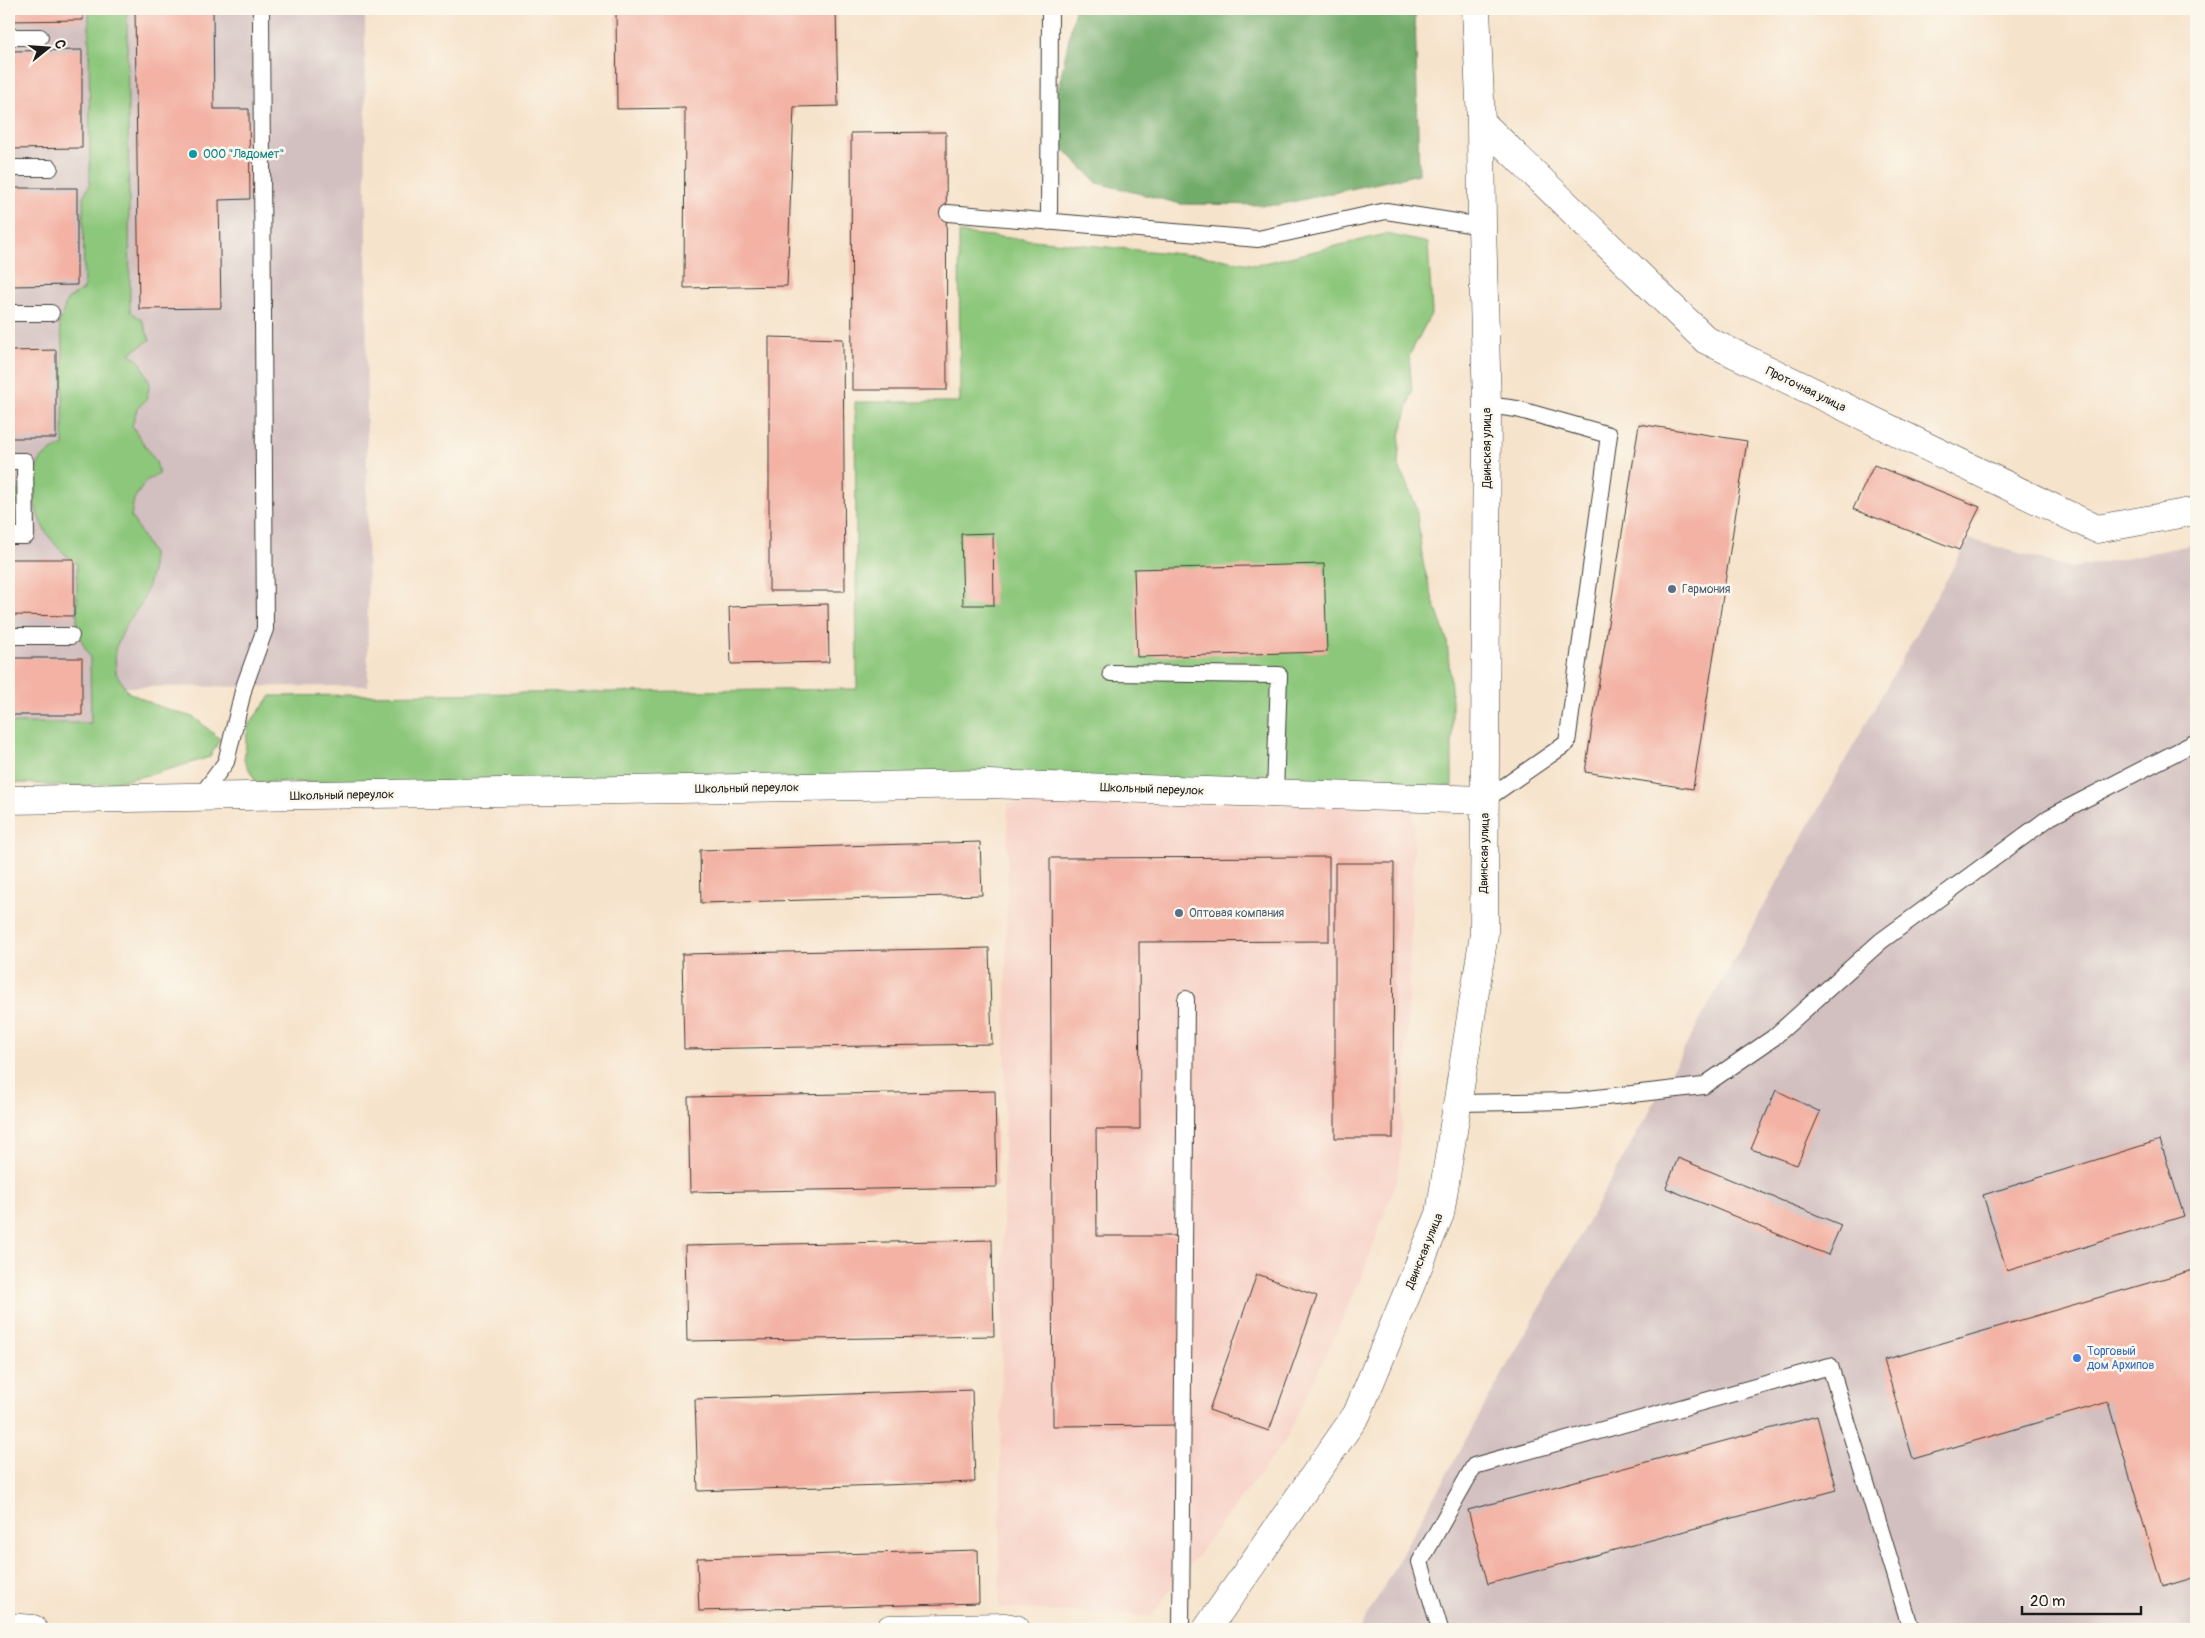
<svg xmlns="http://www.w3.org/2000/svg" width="2205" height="1638" viewBox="0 0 2205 1638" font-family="Pangolin,sans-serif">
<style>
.built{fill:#f7d1c6}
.industrial{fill:#d2bfbf}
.green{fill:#8dc77b;stroke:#54724c}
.forest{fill:#72ac6b;stroke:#476444}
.building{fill:#f3b2a4}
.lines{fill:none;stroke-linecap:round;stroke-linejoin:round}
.service-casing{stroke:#3d3a36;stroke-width:18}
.minor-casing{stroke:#3d3a36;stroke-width:29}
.service{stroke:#fff;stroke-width:16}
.minor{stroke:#fff;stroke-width:28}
.culture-dot{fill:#0f9aa8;stroke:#fbf7ec;stroke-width:2}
.service-dot{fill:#5c6f8a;stroke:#fbf7ec;stroke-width:2}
.shop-dot{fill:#3f7fe0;stroke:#fbf7ec;stroke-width:2}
.labels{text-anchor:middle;stroke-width:5;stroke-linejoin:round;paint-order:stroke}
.culture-label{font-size:12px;fill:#0d838f;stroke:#fbf7ec;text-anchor:start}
.street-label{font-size:12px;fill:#1c1c1c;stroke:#fbf7ec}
.service-label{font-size:12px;fill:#4e5e75;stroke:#fbf7ec;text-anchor:start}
.shop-label{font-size:12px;fill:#366cbe;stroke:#fbf7ec;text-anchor:start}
</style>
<rect width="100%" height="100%" fill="#fbf7ec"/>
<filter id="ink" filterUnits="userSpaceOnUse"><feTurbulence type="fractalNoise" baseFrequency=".02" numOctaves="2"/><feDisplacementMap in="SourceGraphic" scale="10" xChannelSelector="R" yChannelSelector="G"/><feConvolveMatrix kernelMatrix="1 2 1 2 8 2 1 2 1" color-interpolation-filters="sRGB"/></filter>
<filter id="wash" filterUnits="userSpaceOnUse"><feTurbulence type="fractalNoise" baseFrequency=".0096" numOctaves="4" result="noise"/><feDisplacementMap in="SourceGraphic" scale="20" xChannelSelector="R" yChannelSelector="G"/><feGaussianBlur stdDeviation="1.12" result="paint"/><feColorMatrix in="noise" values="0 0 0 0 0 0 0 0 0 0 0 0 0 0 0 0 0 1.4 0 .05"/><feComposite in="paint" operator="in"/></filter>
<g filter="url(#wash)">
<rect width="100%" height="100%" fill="#f6e3cb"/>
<!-- built -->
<path class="built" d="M1008 803 1415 806 1406 1070 1398 1176 1360 1281 1285 1441 1151 1616 999 1608Z"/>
<!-- industrial -->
<path class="industrial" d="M9 9H93L97 740 9 738Z
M106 9H365L368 686 109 687Z
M1969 539 2073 568 2196 544V1629H1360Z"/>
<!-- green -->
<path class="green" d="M89 9H127L130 311 142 320 150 340 130 353 141 363 150 384 146 400 137 409 132 426 156 462 159 474 146 481 134 499 131 516 152 553V572L143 601 127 623 115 649 116 673 128 692 155 705 195 718 220 739 210 757C168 770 126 783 82 786 58 788 33 782 9 783V723H91L90 658 77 631V564C58 550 42 532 36 509 34 502 35 493 35 486 36 460 39 456 63 446V344L59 324 67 300 84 289 83 197 90 184Z
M959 233 1202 256 1256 265 1386 234 1428 243 1432 312 1409 356 1412 391 1400 436 1398 464 1416 506 1423 563 1433 600 1447 640 1452 701V786L256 782 244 760 248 725 271 696 857 689 855 402H960Z
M9 480C25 491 18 505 13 521L9 523Z"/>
<!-- forest -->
<path class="forest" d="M1075 9H1415L1419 174 1278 205 1181 204 1097 183 1049 134Z"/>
<g id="blocks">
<!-- building -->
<path class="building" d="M9 9H83V20L9 21Z
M135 9H213L214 109H249L250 199 219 200 221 308 139 309Z
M616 9H836L838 106 794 107 787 286 684 288 685 108 617 109Z
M82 50V148L9 149V51Z
M946 132 947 390H852L851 133Z
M9 188H77V285L9 286Z
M769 337 843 339 845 591H769Z
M56 350V438H9V351Z
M1639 424 1747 441 1693 789 1585 772Z
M1874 465 1980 507 1959 550 1853 509Z
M993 533 994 605H963L961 534Z
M9 559H74V616L9 615Z
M1324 564 1327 652 1137 657 1134 569Z
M828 604 829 662 731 664 729 607Z
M2196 630V646L2192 632Z
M9 658H82V715H9Z
M980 842 982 895 701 903 700 850Z
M1329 857V941L1139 942 1140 1129H1096L1097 1236H1180L1181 1425 1053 1426 1050 858Z
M1335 863H1394L1393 1138H1335Z
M989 948 992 1044 684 1049 682 954Z
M1776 1090 1820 1112 1797 1165 1751 1149Z
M995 1091 997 1187 690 1192 688 1097Z
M2160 1140 2184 1216 2007 1271 1983 1195Z
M1678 1158 1841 1225 1828 1255 1666 1188Z
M992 1240 994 1336 687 1341 685 1246Z
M2193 1270 2196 1282V1577L2162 1587 2108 1402 1913 1459 1884 1360Z
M1257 1274 1317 1296 1269 1431 1209 1410Z
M972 1390 975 1482 698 1491 695 1399Z
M1817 1416 1837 1490 1488 1584 1468 1510Z
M978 1550 979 1603 699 1611 697 1558Z"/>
</g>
</g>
<g filter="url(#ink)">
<use href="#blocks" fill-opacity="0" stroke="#3d3a36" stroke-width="1"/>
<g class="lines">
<defs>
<path id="service" d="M9 37H40
M9 168H50
M948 213 1258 239 1386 211 1482 226
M1049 222 1050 9
M9 313H51
M9 461H25L26 536H9
M9 636H71
M1111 673 1279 675 1275 793
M200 797 226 762 244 687 265 629 261 9
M1485 800 1567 743 1609 435 1517 409 1487 405
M1457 1103 1570 1101 1703 1086 1773 1038 1881 941 2050 817 2196 742
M1181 1629 1186 999
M1440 1629 1420 1562 1474 1466 1830 1366 1911 1629"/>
<path id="minor" d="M1481 122 1706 340 2097 529 2196 511
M9 800 988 784 1485 800
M9 1627 33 1629
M890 1629 1005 1627 1016 1629
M1207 1629 1357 1414 1440 1214 1484 934 1487 405 1482 226 1481 122 1476 9"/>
</defs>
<!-- service casing -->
<use href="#service" class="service-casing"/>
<!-- minor casing -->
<use href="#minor" class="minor-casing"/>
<!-- service -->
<use href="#service" class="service"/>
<!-- minor -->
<use href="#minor" class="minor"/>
</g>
</g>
<!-- markers -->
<circle class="culture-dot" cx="193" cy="154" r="5"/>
<g class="service-dot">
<circle cx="1672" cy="589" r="5"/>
<circle cx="1179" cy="913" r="5"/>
</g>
<circle class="shop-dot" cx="2077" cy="1358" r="5"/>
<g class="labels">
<!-- culture labels -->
<g class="culture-label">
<text x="203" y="158">ООО "Ладомет"</text>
</g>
<!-- street labels -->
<g class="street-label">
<text transform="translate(1806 389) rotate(26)" y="4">Проточная улица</text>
<text transform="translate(1487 448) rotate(-90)" y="4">Двинская улица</text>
<text transform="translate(747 788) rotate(-1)" y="4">Школьный переулок</text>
<text transform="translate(1152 789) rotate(2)" y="4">Школьный переулок</text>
<text transform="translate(342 795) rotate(-1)" y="4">Школьный переулок</text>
<text transform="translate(1484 853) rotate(-89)" y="4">Двинская улица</text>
<text transform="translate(1424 1251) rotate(-68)" y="4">Двинская улица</text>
</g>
<!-- service labels -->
<g class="service-label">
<text x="1682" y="593">Гармония</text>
<text x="1189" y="917">Оптовая компания</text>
</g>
<!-- shop labels -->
<g class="shop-label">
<text x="2087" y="1355">Торговый<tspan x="2087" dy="14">дом Архипов</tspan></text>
</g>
</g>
<!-- margin -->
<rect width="2205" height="1638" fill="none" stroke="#fbf7ec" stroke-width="30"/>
<!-- north arrow -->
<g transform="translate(48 48) rotate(73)" stroke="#fbf7ec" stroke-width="4" paint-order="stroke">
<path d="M0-4L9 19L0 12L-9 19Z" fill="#1c1c1c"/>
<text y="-8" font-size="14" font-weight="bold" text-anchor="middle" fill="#1c1c1c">С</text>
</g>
<!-- scale -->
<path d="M2022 1606v8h119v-8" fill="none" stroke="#1c1c1c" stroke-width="2.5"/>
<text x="2030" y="1606" font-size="15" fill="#1c1c1c" stroke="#fbf7ec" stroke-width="4" paint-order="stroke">20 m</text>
</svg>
